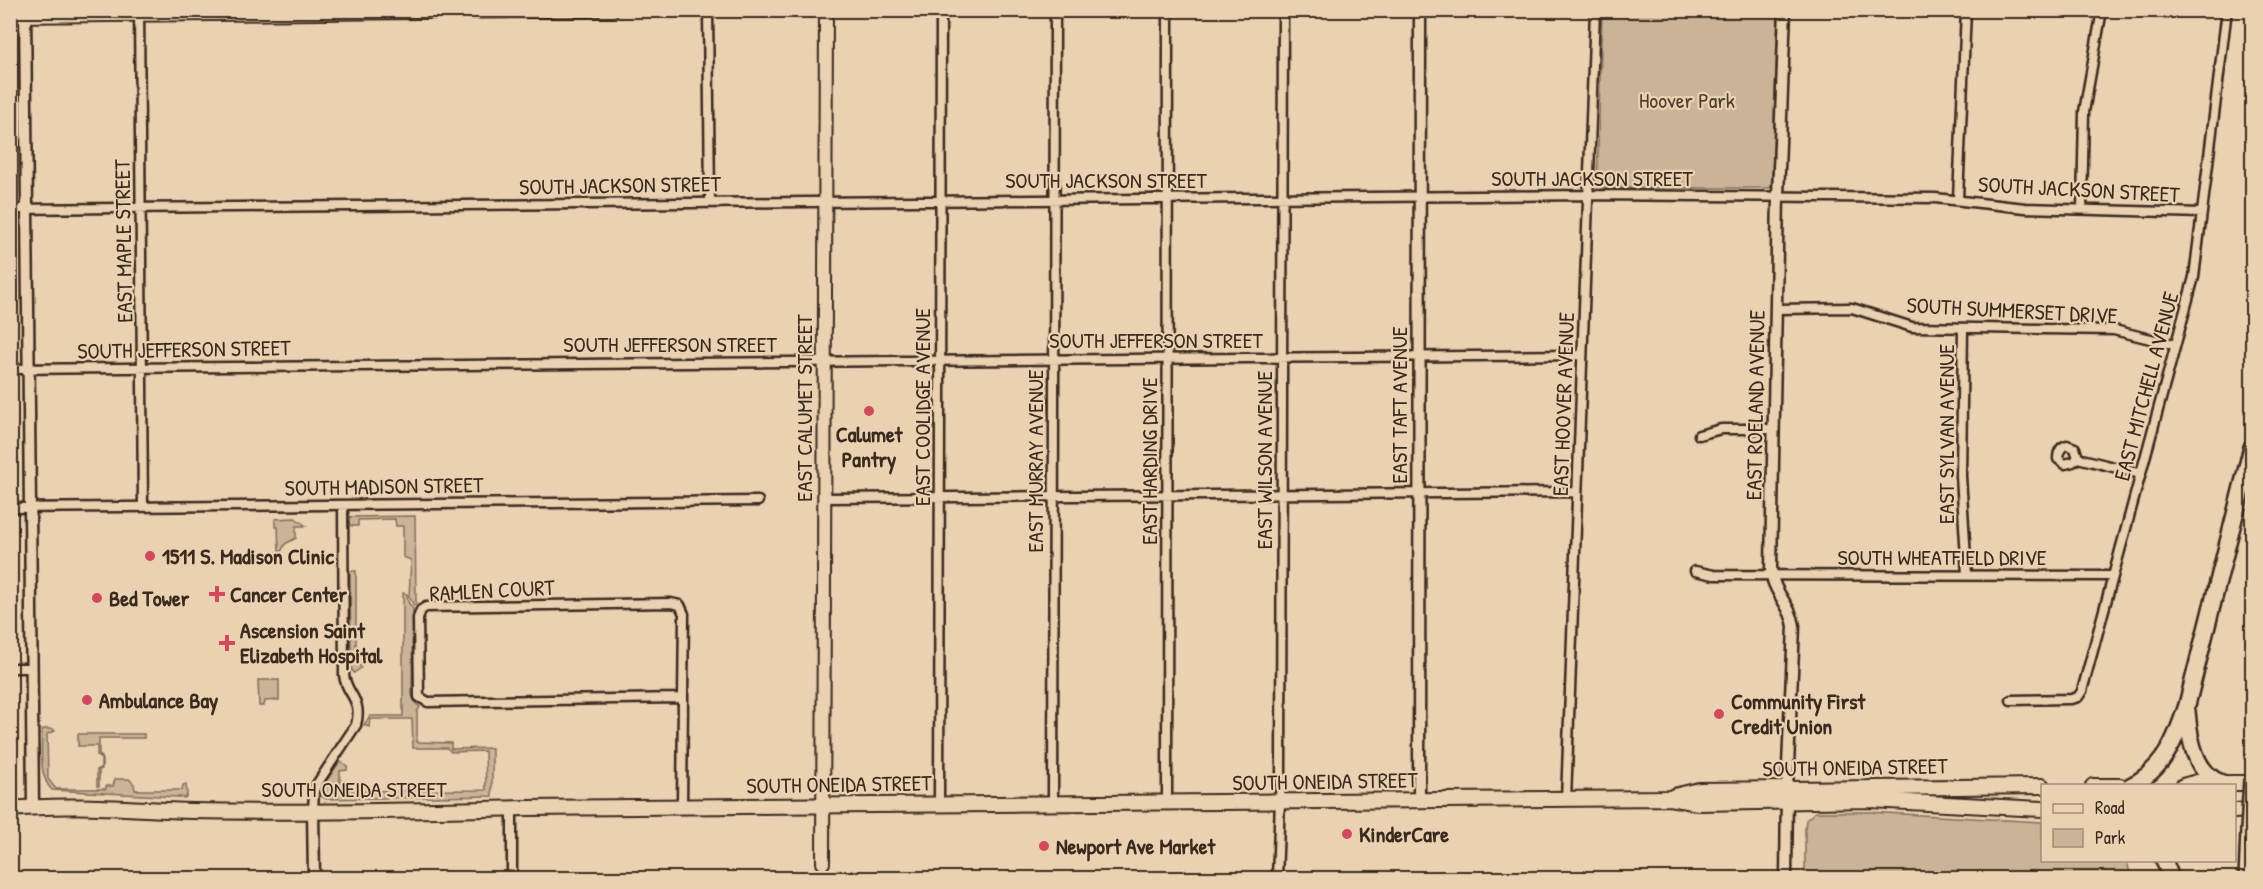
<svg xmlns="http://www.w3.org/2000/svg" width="2263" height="889" viewBox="0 0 2263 889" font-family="'Patrick Hand',sans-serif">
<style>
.green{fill:#cab397;stroke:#826e5a;stroke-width:1.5}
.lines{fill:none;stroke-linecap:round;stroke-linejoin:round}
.minor-casing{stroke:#3b2a1e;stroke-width:13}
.tertiary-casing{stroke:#3b2a1e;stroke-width:15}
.secondary-casing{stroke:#3b2a1e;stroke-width:16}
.primary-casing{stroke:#3b2a1e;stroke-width:18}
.trunk-casing{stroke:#3b2a1e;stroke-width:18}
.motorway-casing{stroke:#3b2a1e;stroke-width:20}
.minor{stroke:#e9d1b1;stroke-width:8}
.tertiary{stroke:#e9d1b1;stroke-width:10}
.secondary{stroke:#e9d1b1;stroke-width:12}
.primary{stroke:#e9d1b1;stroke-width:14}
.trunk{stroke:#e9d1b1;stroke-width:14}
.motorway{stroke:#e9d1b1;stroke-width:15}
.motorway-bridge-casing{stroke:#3b2a1e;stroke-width:20;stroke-linecap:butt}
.motorway-bridge{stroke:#e9d1b1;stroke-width:15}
.poi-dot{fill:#d1495b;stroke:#e9d1b1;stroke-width:2}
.labels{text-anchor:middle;stroke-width:4.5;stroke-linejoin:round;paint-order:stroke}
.park-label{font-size:22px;fill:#503f30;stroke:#e9d1b1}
.street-label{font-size:22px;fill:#3b2a1e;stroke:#e9d1b1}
.poi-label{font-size:22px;font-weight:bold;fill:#3b2a1e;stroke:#e9d1b1;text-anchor:start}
</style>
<rect width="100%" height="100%" fill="#e9d1b1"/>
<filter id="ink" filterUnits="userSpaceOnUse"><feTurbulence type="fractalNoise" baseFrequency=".0167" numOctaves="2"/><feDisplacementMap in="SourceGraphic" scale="12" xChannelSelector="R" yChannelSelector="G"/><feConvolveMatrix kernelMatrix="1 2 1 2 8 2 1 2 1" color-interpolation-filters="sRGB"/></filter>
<g filter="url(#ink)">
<!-- green -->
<path class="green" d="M1602 11H1778L1772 180 1770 188H1602L1597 186Z
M415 516 416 604 414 606 409 596 411 560 403 557V526H396L395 519 358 520V526H352L348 523V517Z
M295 518 306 526H296V538L285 544 280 554 275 556 274 553 279 552 278 527H275V519Z
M350 571H356V655L361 668 354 673 351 668Z
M403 593 407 594 408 602 413 609 412 695 416 704 420 707 417 712V742L451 743V749L492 748V796L326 799 321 796 323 786 340 761 347 766V770L340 771V784H349V791L486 790 485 751 451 752 447 748H413L412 719H370L369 727 364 725 370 716H403Z
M258 680H279V700L265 701 264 706H259Z
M44 729H53L55 731 47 734 48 779 56 789H106V786H113L115 779H129L134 784 135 790H182L183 785 186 784 187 795 185 798 178 797 52 790C38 776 42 749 42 731Z
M78 734H144V738H99V755L102 757V769L99 770V786H97V770L101 768V758L97 756V746H78Z
M1815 812H1869L2042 822V860L2127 861 2131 878H1805V828L1806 820Z"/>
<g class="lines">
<defs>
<path id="minor" d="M139 10 143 507
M708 10 710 202
M1958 199 1966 10
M10 209 1589 195 1935 198 2025 208 2202 213
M2082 209 2084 112 2102 10
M1776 309 1852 308 1912 327 2114 330 2175 345
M1963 328 1961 476 1967 575
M10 369 1582 355
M1699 435 1721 429H1773
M2078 458 2073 462 2065 464 2058 459C2058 452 2060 447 2067 445L2075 448 2078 458 2141 474
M825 498 1577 492
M10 508 758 501
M1695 571 1714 575 2113 576
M671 603 680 605 684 614 683 698 428 702 419 697 418 618 421 610 426 607Z
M10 668H31
M2011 700 2071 699 2078 697 2082 691 2194 277 2227 10
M1566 800 1595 10
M1053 803 1055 10
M1167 803 1168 10
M939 804 941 10
M682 807 683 698
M313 811 314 791 317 784 356 725C363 698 346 695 344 675L343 505
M512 878V809
M1277 878 1281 774 1283 10"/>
<path id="tertiary" d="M25 10 33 807
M1785 10 1778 196 1771 568C1772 593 1791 604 1794 626L1787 789 1786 878
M1419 800 1420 10
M313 811 314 878"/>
<path id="secondary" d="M10 16 613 10
M823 863 826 10"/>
<path id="primary" d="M2093 786H2120
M2183 786 2197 782 2222 783
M1674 796 1699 790 2042 786
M10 809C71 803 131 809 192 811 304 813 416 811 528 808L1669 798 1699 803 1870 800 2042 809"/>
<path id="trunk" d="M2222 783H2252
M2234 811 2252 810"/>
<path id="motorway" d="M2187 711C2189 736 2194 774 2222 783
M2130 786C2164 770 2176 739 2187 705L2252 447
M2164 860 2171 878
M2247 878 2249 831"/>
</defs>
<!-- minor casing -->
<use href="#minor" class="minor-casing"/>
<!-- tertiary casing -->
<use href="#tertiary" class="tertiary-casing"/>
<!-- secondary casing -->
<use href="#secondary" class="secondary-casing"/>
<!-- primary casing -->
<use href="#primary" class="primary-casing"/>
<!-- trunk casing -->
<use href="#trunk" class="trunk-casing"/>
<!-- motorway casing -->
<use href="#motorway" class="motorway-casing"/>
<!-- minor -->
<use href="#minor" class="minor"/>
<!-- tertiary -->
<use href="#tertiary" class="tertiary"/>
<!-- secondary -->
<use href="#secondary" class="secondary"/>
<!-- primary -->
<use href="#primary" class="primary"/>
<!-- trunk -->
<use href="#trunk" class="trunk"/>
<!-- motorway -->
<use href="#motorway" class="motorway"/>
<defs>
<path id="motorway-bridge" d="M2249 831 2252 779"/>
</defs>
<!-- motorway-bridge casing -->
<use href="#motorway-bridge" class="motorway-bridge-casing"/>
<!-- motorway-bridge -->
<use href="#motorway-bridge" class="motorway-bridge"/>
</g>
</g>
<!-- markers -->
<g class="poi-dot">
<circle cx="869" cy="411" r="6"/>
<circle cx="150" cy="556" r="6"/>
<path d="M214 585h6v6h6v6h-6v6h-6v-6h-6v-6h6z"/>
<circle cx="97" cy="598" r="6"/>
<path d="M224 634h6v6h6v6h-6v6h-6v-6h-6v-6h6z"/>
<circle cx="87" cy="700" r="6"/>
<circle cx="1719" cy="714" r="6"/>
<circle cx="1347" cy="834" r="6"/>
<circle cx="1044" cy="846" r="6"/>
</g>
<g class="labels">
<!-- park labels -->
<g class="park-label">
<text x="1687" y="108">Hoover Park</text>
</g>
<!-- street labels -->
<g class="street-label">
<text x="1592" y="186">SOUTH JACKSON STREET</text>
<text x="1106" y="188">SOUTH JACKSON STREET</text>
<text transform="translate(620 185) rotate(-1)" y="8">SOUTH JACKSON STREET</text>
<text transform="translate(2079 189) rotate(3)" y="8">SOUTH JACKSON STREET</text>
<text transform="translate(123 241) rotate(-91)" y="8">EAST MAPLE STREET</text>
<text transform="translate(2012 310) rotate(3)" y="8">SOUTH SUMMERSET DRIVE</text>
<text x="1156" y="348">SOUTH JEFFERSON STREET</text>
<text x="670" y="352">SOUTH JEFFERSON STREET</text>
<text transform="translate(184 349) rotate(-1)" y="8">SOUTH JEFFERSON STREET</text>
<text transform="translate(2146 386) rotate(-75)" y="8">EAST MITCHELL AVENUE</text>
<text transform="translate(1563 404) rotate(-88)" y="8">EAST HOOVER AVENUE</text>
<text transform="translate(1399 405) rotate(-90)" y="8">EAST TAFT AVENUE</text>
<text transform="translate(1755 405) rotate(-89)" y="8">EAST ROELAND AVENUE</text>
<text transform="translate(922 407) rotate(-90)" y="8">EAST COOLIDGE AVENUE</text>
<text transform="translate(804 408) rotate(-90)" y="8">EAST CALUMET STREET</text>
<text transform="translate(1946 434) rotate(-90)" y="8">EAST SYLVAN AVENUE</text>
<text transform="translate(1264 460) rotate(-90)" y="8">EAST WILSON AVENUE</text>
<text transform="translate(1035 461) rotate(-90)" y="8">EAST MURRAY AVENUE</text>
<text transform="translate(1149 461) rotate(-90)" y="8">EAST HARDING DRIVE</text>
<text transform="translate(384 486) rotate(-1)" y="8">SOUTH MADISON STREET</text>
<text x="1942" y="565">SOUTH WHEATFIELD DRIVE</text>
<text transform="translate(492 590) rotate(-3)" y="8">RAMLEN COURT</text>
<text transform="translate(1855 767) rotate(-1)" y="8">SOUTH ONEIDA STREET</text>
<text transform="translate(1325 781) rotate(-1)" y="8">SOUTH ONEIDA STREET</text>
<text transform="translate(839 784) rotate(-1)" y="8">SOUTH ONEIDA STREET</text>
<text x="354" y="797">SOUTH ONEIDA STREET</text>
</g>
<!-- poi labels -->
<g class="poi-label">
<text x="869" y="442" text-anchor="middle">Calumet<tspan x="869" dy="25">Pantry</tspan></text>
<text x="162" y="564">1511 S. Madison Clinic</text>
<text x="230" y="602">Cancer Center</text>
<text x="109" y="606">Bed Tower</text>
<text x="240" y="638">Ascension Saint<tspan x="240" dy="25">Elizabeth Hospital</tspan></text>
<text x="99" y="708">Ambulance Bay</text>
<text x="1731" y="709">Community First<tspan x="1731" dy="25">Credit Union</tspan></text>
<text x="1359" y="842">KinderCare</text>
<text x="1056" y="854">Newport Ave Market</text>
</g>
</g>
<!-- margin -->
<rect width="2263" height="889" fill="none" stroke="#e9d1b1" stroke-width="36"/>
<rect x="18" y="18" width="2227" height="853" fill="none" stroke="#3b2a1e" stroke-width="2" filter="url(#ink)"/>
<!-- legend -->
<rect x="2041" y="784" width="195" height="78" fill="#e9d1b1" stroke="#a38e76" stroke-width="1.5"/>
<rect x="2053" y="804" width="30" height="9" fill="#e9d1b1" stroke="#a38e76" stroke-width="1.5"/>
<text x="2095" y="814" font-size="18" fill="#3b2a1e">Road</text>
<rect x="2053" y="829" width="30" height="18" fill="#cab397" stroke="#a38e76" stroke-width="1.5"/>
<text x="2095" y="844" font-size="18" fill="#3b2a1e">Park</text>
</svg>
